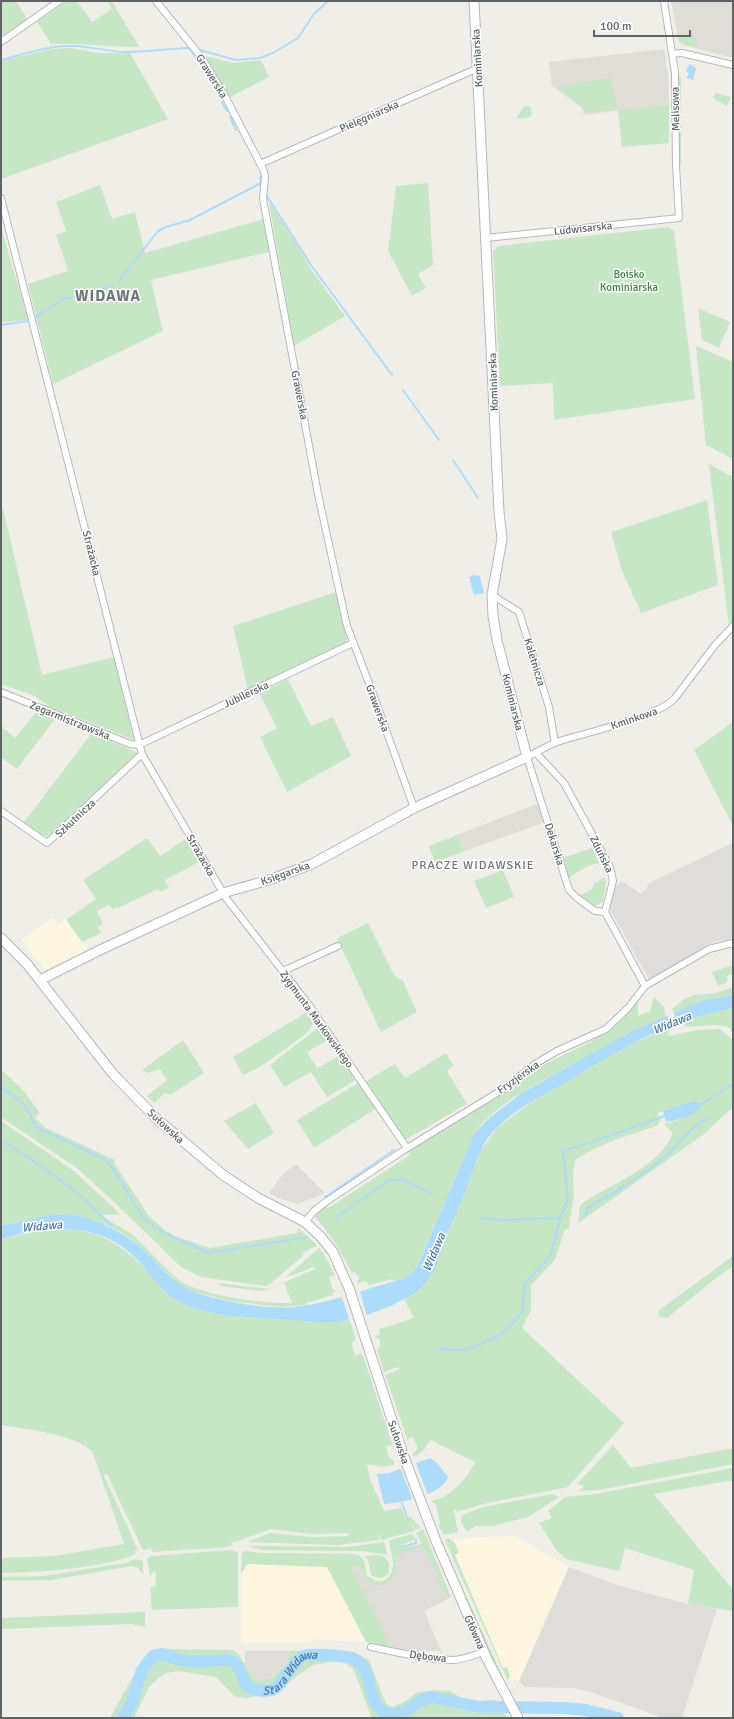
<svg xmlns="http://www.w3.org/2000/svg" width="734" height="1719" viewBox="0 0 734 1719" font-family="Signika,sans-serif">
<style>
.commercial{fill:#fcf5e0}
.industrial{fill:#dfddda}
.education{fill:#e0ddd6}
.green{fill:#c7e6c6}
.water{fill:#addcfb}
.pier{fill:#f0eee8}
.lines{fill:none;stroke-linecap:round;stroke-linejoin:round}
.stream{stroke:#addcfb;stroke-width:2}
.river{stroke:#addcfb;stroke-width:12}
.street-casing{stroke:#b5b8bb;stroke-width:8}
.secondary-casing{stroke:#b4b7bb;stroke-width:11}
.street{stroke:#fff;stroke-width:6}
.secondary{stroke:#fff;stroke-width:9}
.labels{text-anchor:middle;stroke-width:3;stroke-linejoin:round;paint-order:stroke}
.street-label{font-size:11px;fill:#5f6367;stroke:#fff}
.park-label{font-size:11px;fill:#3a833b;stroke:#fff}
.neighbourhood-label{font-size:12px;letter-spacing:1px;fill:#707579;stroke:#fff}
.water-label{font-size:12px;font-style:italic;fill:#4677a5;stroke:#fff}
.district-label{font-size:15px;font-weight:bold;letter-spacing:1px;fill:#707579;stroke:#fff}
</style>
<rect width="100%" height="100%" fill="#f0eee8"/>
<!-- commercial -->
<path class="commercial" d="M53 917 58 924 67 919V921L88 950 45 970 21 940Z
M515 1536 569 1567 519 1681H508L446 1543 452 1540 467 1538Z
M247 1564 327 1567 366 1642 310 1639 312 1642 241 1643V1574Z"/>
<!-- industrial -->
<path class="industrial" d="M733 843V939L713 942 650 981 609 908 616 886 622 881 641 894 648 887 647 884Z
M296 1164 325 1193 298 1204 278 1198 269 1193 283 1174Z
M423 1546 448 1599 424 1611 443 1655 439 1651H414L391 1647 350 1567 360 1565 362 1574 373 1585 389 1582 397 1566 396 1556Z
M569 1567 620 1586 688 1604 717 1609 682 1718H663L591 1692 572 1688 525 1687 519 1681Z
M245 1651H290V1655L279 1672 266 1681 255 1680 245 1664Z"/>
<!-- education -->
<path class="education" d="M671 1H733V58L684 45 679 42Z
M664 49 667 61 665 64 668 72 669 104 584 115 582 108 552 86 549 62Z
M539 803 545 822 465 851 457 835Z"/>
<!-- green -->
<path class="green" d="M1 1H16L27 19 1 37Z
M66 1H77L92 22 112 9 107 1H112L139 47C109 47 80 43 51 44L37 22Z
M695 35 697 48 684 44 677 37Z
M71 48 99 53H130L168 119 1 179V61L52 49Z
M206 56 233 63 261 60 269 77 228 98Z
M677 75 681 76V164H679Z
M611 78 618 109 585 113 584 109 561 90 563 85Z
M715 93 731 97 727 106 713 98Z
M669 104V143L622 147 618 110Z
M529 106 531 107 532 114 530 117 516 119 523 107Z
M428 183 433 265 418 274 426 288 412 296 388 251 396 186Z
M100 185 112 219 135 212 145 253 264 219 269 252 151 280 163 331 53 384 28 284 68 271 56 235 66 231 56 202Z
M269 202 299 248 312 271 345 316 294 346Z
M1 227 28 320 1 322Z
M668 227 674 231 695 399 554 420 553 383 500 386 493 251 498 246Z
M698 308 730 322 719 348 702 340Z
M696 346 733 362V459L706 445Z
M709 464 733 477V620L729 625Z
M1 500 42 675 114 657 134 740 50 707 35 696 1 684Z
M707 500 718 585 641 613 622 571 611 532Z
M336 592 348 642 248 690 233 626Z
M288 679 311 726 333 717 351 756 287 792 260 737 277 728 259 693Z
M37 711 55 719 17 769 1 757V726L15 738Z
M733 722V826L694 750Z
M92 733 138 753 48 836 41 835 24 822Z
M457 835 465 851 435 862 429 846Z
M147 838 160 856 187 838 201 861 165 880 169 888 160 892 158 889 118 908 116 907 112 909 109 905 97 911 103 924 98 927 101 933 82 942 67 921V919L96 899 83 880Z
M592 848 599 863 588 866 568 878 563 858Z
M503 870 514 897 486 908 474 881Z
M605 877 606 883 603 901 593 908 577 896 579 894 582 895 592 889 594 884Z
M368 923 394 975 403 981 417 1012 381 1032 337 938Z
M733 965V973L727 976 728 979 726 983 718 986 712 972Z
M733 987V995L704 1000 674 1013 672 1009 683 1000 694 995 716 993Z
M654 997 664 1007 666 1016C632 1031 601 1049 568 1067 537 1084 494 1104 474 1134L416 1269 403 1279 394 1281 393 1279 369 1285 366 1281 357 1284 359 1278 355 1272 352 1273 336 1244 314 1215 325 1205 328 1208 410 1155 408 1152 485 1104 531 1071 590 1042 615 1027 638 1001V1016L650 1011Z
M733 1008V1033L728 1027 715 1025 685 1027 684 1022 716 1011Z
M310 1010C316 1017 313 1026 307 1033L260 1067 243 1075 233 1057Z
M319 1027 323 1030 330 1039 307 1052 317 1068 341 1055 357 1079 327 1097 311 1072 284 1087 270 1065Z
M670 1028 668 1036 697 1030 720 1029 733 1040V1107L703 1135 578 1223 580 1205C609 1184 660 1168 673 1133L664 1124 686 1118 696 1100 657 1113 660 1121 657 1126C629 1135 600 1143 575 1160L573 1175 574 1194 569 1228 564 1231 555 1260 531 1285V1310L522 1328 624 1423 568 1487 483 1504 457 1512 456 1509 454 1510 458 1532 444 1535 438 1525 440 1524 436 1504 430 1501C449 1499 467 1479 475 1462L430 1440 424 1450 414 1457 412 1454 417 1450V1445L412 1437 408 1439 410 1447 385 1375 400 1369 398 1367 384 1372 377 1350 380 1348V1340L374 1336 380 1335 379 1329 414 1318 404 1299 421 1287 431 1276 480 1152 497 1128 530 1103 633 1043Z
M183 1040 204 1073 170 1095 165 1093 154 1103 147 1096 167 1080 160 1069 148 1073 142 1070Z
M446 1053 454 1066 447 1071 467 1104 405 1140 366 1081 395 1064 405 1078Z
M1 1072H4L22 1089 40 1113 35 1118 46 1128 115 1160 114 1163 149 1216 166 1231 175 1236 210 1248 297 1233 298 1228 316 1244V1246L301 1254 304 1255 270 1284 265 1286 201 1277 181 1267 112 1200 78 1169 1 1117Z
M360 1082 377 1108 314 1148 297 1120Z
M256 1103 274 1133 248 1149 224 1121Z
M1 1121 74 1171 120 1214 102 1215C112 1224 125 1228 135 1237 150 1251 163 1267 179 1280 201 1296 265 1304 292 1303L284 1283 263 1291 221 1286 216 1283 269 1289 315 1269 314 1267 285 1278 319 1248 324 1254 335 1275 329 1277 332 1288 336 1292H332L333 1295 306 1303V1305L280 1307 230 1301 192 1291 184 1287C165 1273 151 1254 132 1240 88 1208 51 1214 1 1226Z
M68 1229C107 1233 124 1247 150 1274 156 1280 162 1290 169 1294 204 1318 251 1317 292 1319 312 1320 330 1324 350 1320L356 1339 352 1343 355 1356 361 1353 364 1358 395 1453 392 1445 386 1447 388 1456 394 1461V1465L382 1467 367 1464 370 1479 384 1511 401 1508 406 1518 411 1517 421 1528 415 1530 412 1523 414 1531 381 1540 378 1532 379 1540 337 1545 247 1542 270 1533 311 1537 348 1536 349 1533 312 1534 271 1529 236 1542H231L233 1545 227 1547 152 1552 151 1548 143 1550 107 1474 104 1476 138 1550 134 1551 136 1554C100 1569 40 1572 1 1573V1558L55 1556 124 1544 93 1453C78 1434 25 1429 1 1425V1239L35 1232Z
M733 1256V1266L716 1278 667 1318 660 1317 658 1311Z
M613 1445 631 1468 733 1448V1464L599 1490 578 1491 583 1488V1485L577 1484Z
M733 1468V1480L654 1494 733 1590V1611L688 1604 694 1570 625 1548 619 1571 566 1559 557 1551 539 1523 552 1518 548 1511 565 1497 596 1494Z
M553 1494 559 1497 528 1517 492 1526H475L467 1532 461 1522 462 1515 483 1507Z
M417 1514 451 1597 448 1599 423 1546 396 1556C396 1561 397 1566 396 1571 393 1584 375 1590 366 1580 362 1576 361 1571 360 1566L351 1567 391 1647 366 1642 327 1567 247 1564 241 1574 242 1553 244 1551 264 1553 356 1554C367 1557 364 1567 367 1576L377 1581 382 1582C399 1572 392 1558 389 1542L390 1540 412 1534 416 1539 397 1547V1549L422 1544 416 1533 423 1529Z
M449 1538 455 1543 459 1553 455 1555 503 1668 507 1667 510 1676 508 1681 446 1543 445 1539Z
M383 1542 385 1543 387 1555 364 1551 263 1550 247 1546 348 1547Z
M442 1542 504 1680 501 1679 442 1546Z
M230 1550 238 1552V1607L152 1610 150 1587 156 1586 155 1570 150 1576 147 1558 152 1556Z
M377 1555 383 1556 389 1563V1573C383 1579 377 1579 371 1575L368 1560 364 1556Z
M136 1559 143 1561V1574L137 1567 132 1566 51 1580 1 1581V1577L44 1576 125 1563Z
M145 1612V1627L131 1624 1 1629V1618Z
M159 1649 233 1650 239 1655 255 1680C258 1680 261 1681 264 1681 275 1679 290 1661 290 1651L353 1652 362 1657 369 1660 386 1704 392 1707 404 1702 418 1692 435 1690 450 1691 460 1697 477 1701 496 1700 507 1718H372L353 1669 341 1660 313 1665 273 1693 246 1698 235 1697 216 1677 178 1671 167 1673 160 1677 149 1687 134 1718H110C123 1696 137 1662 159 1649Z"/>
<!-- water -->
<path class="water" d="M690 64 696 68 693 80 686 78 689 74 686 70Z
M474 575 480 576 484 593 474 595 469 577Z
M733 995V1008C714 1012 695 1018 677 1023 673 1024 672 1026 669 1028 661 1032 652 1034 644 1038 617 1051 591 1068 565 1083 538 1098 507 1113 488 1138 479 1151 474 1168 468 1184 462 1201 454 1217 447 1234 441 1249 438 1267 428 1280 413 1301 372 1314 348 1320 330 1325 312 1321 294 1320 259 1317 210 1319 178 1301 159 1290 147 1268 130 1253 94 1221 44 1227 1 1239V1226C16 1223 31 1219 45 1216 82 1209 121 1229 147 1253 161 1266 173 1283 191 1290 214 1301 270 1310 295 1307 331 1303 368 1288 403 1279L416 1269 421 1258 474 1134 488 1119 520 1094 605 1046 635 1030 689 1006 704 1000Z
M696 1100 700 1109 686 1118 666 1122 663 1111Z
M430 1458 437 1463 448 1477C443 1495 400 1503 384 1504L377 1474 389 1473Z"/>
<!-- pier -->
<path class="pier" d="M673 1011 679 1025 672 1028 667 1014Z
M359 1289 367 1316 350 1322 341 1294Z
M415 1461 428 1495 413 1501 400 1467Z"/>
<g class="lines">
<!-- stream -->
<path class="stream" d="M200 50 236 60 260 58 273 53 298 38 314 14 328 1
M1 60C24 54 47 46 70 46 88 45 106 52 125 52 146 52 166 49 187 48L190 49 209 77
M212 82 220 97
M222 102 227 111
M230 117 236 130
M265 193 311 265 392 375
M118 282 158 231 166 227 190 220 261 183 260 177
M36 317 63 299 90 294 113 285
M1 325 28 321
M403 390 439 440
M453 460 478 498
M1 1088 14 1096 26 1107 36 1127 106 1160 116 1173 143 1218 164 1233 209 1253 307 1237
M697 1107 733 1084
M1 1140 47 1170 82 1197 112 1226 111 1230
M325 1197 394 1150
M586 1215V1209C614 1192 643 1176 668 1154 682 1141 691 1125 710 1118
M337 1217 389 1180H404L432 1194
M480 1218 504 1220 560 1218
M438 1349 465 1350 488 1341 502 1334 522 1313 525 1283 551 1255 560 1218 568 1199 563 1151 604 1138 667 1115
M402 1503 407 1517
M398 1548 416 1543V1540
M387 1718 390 1714"/>
<!-- river -->
<path class="river" id="s1" d="M123 1718 132 1702 142 1670 153 1656 163 1654C180 1662 195 1662 213 1661 219 1661 226 1658 231 1661 247 1668 237 1686 257 1690 262 1691 268 1691 272 1690 279 1687 283 1680 287 1674 292 1669 297 1659 303 1656 310 1653 344 1656 352 1658 375 1665 364 1702 386 1713 405 1719 415 1700 432 1697L479 1707 565 1708 586 1710 618 1718"/>
<defs>
<path id="street" d="M156 1 202 58 226 98 264 171 265 177 263 199 319 499 347 626 372 691 414 808
M1 42 59 1
M672 54 682 53 733 65
M260 164 478 68
M1 198 142 754 226 898 309 1005 407 1148
M486 238 679 218 676 166 675 73 664 1
M492 595 519 612 549 707 555 743
M1 692 130 744 139 745 353 643
M536 753 564 783 610 867 613 881 605 912 645 986
M1 811 47 843 142 754
M605 912 595 911 577 898 569 890 527 757C537 752 547 746 557 742 584 733 659 717 675 698L715 645 733 626
M283 971 338 946
M305 1222 314 1211 327 1201 404 1150 505 1088 535 1064 557 1051 606 1029 628 1008 645 986 709 949 733 943
M371 1647C397 1652 427 1660 454 1660 465 1659 474 1655 484 1652"/>
<path id="secondary" d="M1 938 27 964 113 1074 157 1119 223 1175 258 1198 305 1222 321 1237 333 1252 349 1288 404 1457 436 1541 487 1659 518 1718
M40 980 100 950 223 893 272 879 312 864 414 808 527 757 497 640 493 616 492 595 502 539 499 512 474 1"/>
</defs>
<!-- street casing -->
<use href="#street" class="street-casing"/>
<!-- secondary casing -->
<use href="#secondary" class="secondary-casing"/>
<!-- street -->
<use href="#street" class="street"/>
<!-- secondary -->
<use href="#secondary" class="secondary"/>
</g>
<g class="labels">
<!-- street labels -->
<g class="street-label">
<text transform="translate(477 58) rotate(-93)" y="4">Kominiarska</text>
<text transform="translate(212 76) rotate(58)" y="4">Grawerska</text>
<text transform="translate(675 109) rotate(-91)" y="4">Melisowa</text>
<text transform="translate(369 116) rotate(-24)" y="4">Pielęgniarska</text>
<text transform="translate(583 228) rotate(-6)" y="4">Ludwisarska</text>
<text transform="translate(493 382) rotate(-92)" y="4">Kominiarska</text>
<text transform="translate(300 395) rotate(79)" y="4">Grawerska</text>
<text transform="translate(92 553) rotate(76)" y="4">Strażacka</text>
<text transform="translate(535 662) rotate(73)" y="4">Kaletnicza</text>
<text transform="translate(246 694) rotate(-25)" y="4">Jubilerska</text>
<text transform="translate(513 702) rotate(76)" y="4">Kominiarska</text>
<text transform="translate(378 708) rotate(70)" y="4">Grawerska</text>
<text transform="translate(634 718) rotate(-19)" y="4">Kminkowa</text>
<text transform="translate(70 720) rotate(22)" y="4">Zegarmistrzowska</text>
<text transform="translate(75 818) rotate(-43)" y="4">Szkutnicza</text>
<text transform="translate(555 844) rotate(73)" y="4">Dekarska</text>
<text transform="translate(602 854) rotate(64)" y="4">Zduńska</text>
<text transform="translate(201 855) rotate(60)" y="4">Strażacka</text>
<text transform="translate(285 873) rotate(-20)" y="4">Księgarska</text>
<text transform="translate(317 1019) rotate(54)" y="4">Zygmunta Markowskiego</text>
<text transform="translate(518 1077) rotate(-35)" y="4">Fryzjerska</text>
<text transform="translate(166 1126) rotate(43)" y="4">Sułowska</text>
<text transform="translate(399 1442) rotate(71)" y="4">Sułowska</text>
<text transform="translate(475 1632) rotate(66)" y="4">Główna</text>
<text transform="translate(428 1656) rotate(7)" y="4">Dębowa</text>
</g>
<!-- park labels -->
<g class="park-label">
<text x="629" y="278">Boisko<tspan x="629" dy="13">Kominiarska</tspan></text>
</g>
<!-- neighbourhood labels -->
<g class="neighbourhood-label">
<text x="473" y="869">PRACZE WIDAWSKIE</text>
</g>
<!-- water labels -->
<g class="water-label">
<text transform="translate(672 1023) rotate(-23)" y="4">Widawa</text>
<text transform="translate(42 1226) rotate(-5)" y="4">Widawa</text>
<text transform="translate(434 1252) rotate(-67)" y="4">Widawa</text>
<text dy="4" stroke="none"><textPath href="#s1" startOffset="231">Stara Widawa</textPath></text>
</g>
<!-- district labels -->
<g class="district-label">
<text x="108" y="301">WIDAWA</text>
</g>
</g>
<!-- border -->
<rect width="734" height="1719" fill="none" stroke="#5f6367" stroke-width="4"/>
<!-- scale -->
<path d="M594 30v6h96v-6" fill="none" stroke="#5f6367" stroke-width="2"/>
<text x="600" y="30" font-size="12" fill="#5f6367" stroke="#ffffff" stroke-width="3" paint-order="stroke">100 m</text>
</svg>
